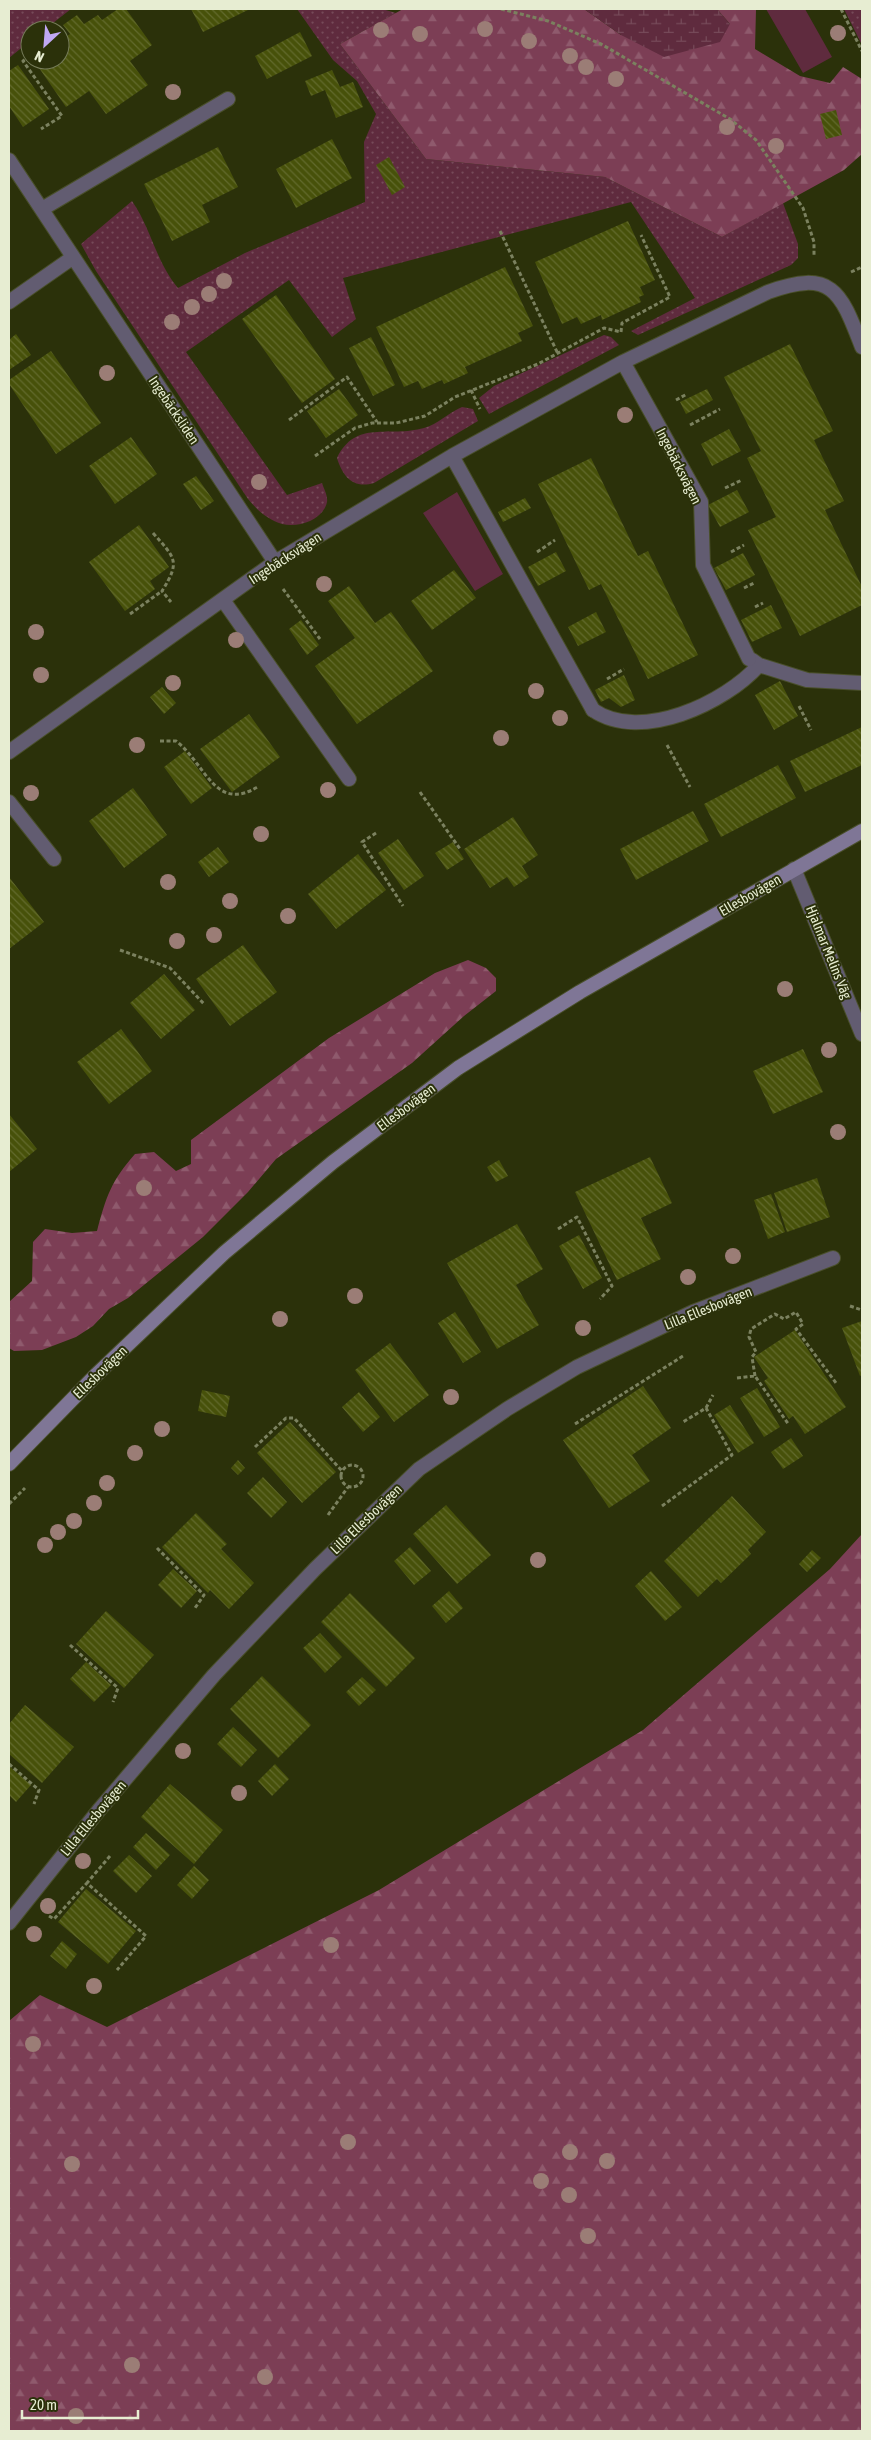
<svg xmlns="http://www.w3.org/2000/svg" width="871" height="2440" viewBox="0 0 871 2440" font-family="'Asap Condensed',sans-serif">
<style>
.grass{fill:url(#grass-dots)}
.forest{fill:url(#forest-firs)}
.wetland{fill:url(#wetland-marsh)}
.park{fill:#5f2b3e}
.building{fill:url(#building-back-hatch)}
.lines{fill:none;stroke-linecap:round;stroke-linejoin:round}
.service-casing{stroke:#494f2a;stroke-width:16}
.minor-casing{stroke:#494f2a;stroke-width:16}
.secondary-casing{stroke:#494f2a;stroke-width:16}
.path{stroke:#7b815f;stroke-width:3;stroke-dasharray:4 2.5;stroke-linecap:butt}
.service{stroke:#625c71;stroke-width:14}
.minor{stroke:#625c71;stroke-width:14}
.secondary{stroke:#7f7696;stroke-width:14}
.tree{fill:#9b7d76}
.labels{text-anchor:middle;stroke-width:4;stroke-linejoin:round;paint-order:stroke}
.street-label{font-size:14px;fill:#e7edd2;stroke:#2b310a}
</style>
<defs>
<pattern id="grass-dots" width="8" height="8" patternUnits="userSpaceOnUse" patternTransform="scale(1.25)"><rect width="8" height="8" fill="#5f2b3e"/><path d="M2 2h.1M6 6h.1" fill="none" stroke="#764a59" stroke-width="1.8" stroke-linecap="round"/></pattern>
<pattern id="forest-firs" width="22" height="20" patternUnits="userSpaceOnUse" patternTransform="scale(1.25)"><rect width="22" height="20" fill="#7c3e55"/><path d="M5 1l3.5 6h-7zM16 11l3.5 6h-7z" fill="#8f5a6d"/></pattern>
<pattern id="wetland-marsh" width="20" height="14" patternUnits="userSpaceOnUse" patternTransform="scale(1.25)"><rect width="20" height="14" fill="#5f2b3e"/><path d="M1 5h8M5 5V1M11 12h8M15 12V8" fill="none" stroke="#764a59"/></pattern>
<pattern id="building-back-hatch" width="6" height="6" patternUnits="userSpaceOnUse" patternTransform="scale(1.25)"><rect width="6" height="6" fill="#47510a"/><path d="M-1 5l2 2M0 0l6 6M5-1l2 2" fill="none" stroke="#626a2d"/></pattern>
</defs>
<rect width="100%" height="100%" fill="#2b310a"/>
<!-- grass -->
<path class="grass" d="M9 9H71L44 30H30V41L9 58Z
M297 9H382L396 13 340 44 426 159 605 177 722 237 783 203 798 244V258L791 265 638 335 631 331 695 298 631 202 343 278 356 319 332 337 289 280 186 352 287 495 322 483C324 489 328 496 327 502 323 520 299 528 282 524 268 520 257 510 248 499L96 271 81 244 132 201C151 228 156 262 178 288L245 253 365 202 364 142 376 114 357 81 333 60Z
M844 9H861L862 45Z
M604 335 611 337 619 345 489 414 479 398 494 386Z
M462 407 473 409 478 421 374 483C353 489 343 477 337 458 356 419 389 438 424 428 438 424 448 413 462 407Z"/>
<!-- forest -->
<path class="forest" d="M403 9H584L621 35 730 24 717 9H756L755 49 800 76 830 83 843 67 862 79V154L844 170 722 237 605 177 426 159 340 44Z
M468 960 486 968 496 978V991L464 1016 412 1063 276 1159 248 1192 203 1237 128 1298 109 1309 93 1326 76 1337 42 1350 14 1351 9 1348V1302L32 1281 33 1242 45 1229 72 1233 97 1231C106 1197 111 1181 135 1154L154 1152 176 1171 191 1164V1140L329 1038 435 973Z
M862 1534V2431H9V2021L40 1995 107 2027 379 1890 643 1730 830 1569Z"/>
<!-- wetland -->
<path class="wetland" d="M584 9H717L730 24 720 42 664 57 621 35Z"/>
<!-- park -->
<path class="park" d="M766 9H805L832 57 803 73Z
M457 492 503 574 475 591 423 513Z"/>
<!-- building -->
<path class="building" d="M118 9H126L152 45 130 61 148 85 106 114 89 91 66 107 37 65 44 60H60V41L70 34 63 25 77 15 84 24 98 15 102 20Z
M191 9H250L203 32Z
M300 32 312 56 267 79 255 56Z
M18 65 49 109 23 127 9 106V71Z
M332 70 340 87 353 82 363 107 336 118 325 90 311 96 305 81Z
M836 110 842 135 826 139 820 114Z
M332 139 352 178 296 208 276 169Z
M218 147 238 187 202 205 210 222 172 241 144 184Z
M389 157 405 187 392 195 376 165Z
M628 221 655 280 640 287 644 295 639 297 641 302 602 320 601 315 581 324 577 317 562 324 535 262Z
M505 267 533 326 518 333 522 341 465 367 468 373 444 384 442 380 422 389 418 381 404 387 376 327Z
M276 295 335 379 302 403 242 319Z
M16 334 31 355 9 370V340Z
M371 337 395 385 373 396 349 348Z
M790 344 833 431 814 440 844 501 825 510 862 587V605L800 636 748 530 776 517 747 458 761 451 724 377Z
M51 351 101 423 56 454 9 384V380Z
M339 389 358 415 326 438 307 411Z
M707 389 713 400 686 414 680 402Z
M729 429 741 451 712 466 701 444Z
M131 437 157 474 115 504 89 466Z
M591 458 638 556 648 551 698 655 648 679 601 584 589 590 538 484Z
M196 476 214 501 201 510 183 484Z
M737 490 749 512 720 527 708 505Z
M525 498 531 508 503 522 498 512Z
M139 525 169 567 150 581 155 589 125 611 89 562Z
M556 552 566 571 538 586 528 567Z
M743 553 755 575 726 590 714 568Z
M454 570 476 598 432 630 411 601Z
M349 586 375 623 391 612 433 671 357 724 315 666 355 638 328 601Z
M771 605 782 628 752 642 741 620Z
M596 612 606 632 578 646 568 627Z
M301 620 319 645 307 655 289 629Z
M624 675 635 700 621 707 609 698 601 702 595 690Z
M780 681 798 716 774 730 755 695Z
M162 687 176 703 164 714 150 697Z
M249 714 280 757 232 792 200 749Z
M862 727V765L805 792 790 761Z
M185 751 212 788 191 804 164 767Z
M778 765 796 798 721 837 704 804Z
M133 788 167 835 124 868 89 821Z
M693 811 709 841 636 880 620 849Z
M513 817 538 855 522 866 529 877 514 887 507 877 490 888 464 849Z
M398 839 424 876 404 890 378 853Z
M453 842 464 859 447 870 435 853Z
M218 847 229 862 209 877 198 862Z
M358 854 386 890 336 929 308 894Z
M9 877 44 922 9 949Z
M243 945 277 992 230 1026 196 979Z
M164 974 195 1010 161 1039 130 1003Z
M121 1029 152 1071 109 1104 77 1062Z
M803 1049 823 1092 773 1114 753 1071Z
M9 1114 37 1149 9 1172Z
M650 1157 672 1203 641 1218 661 1259 617 1280 575 1192Z
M499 1160 508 1176 496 1182 487 1167Z
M817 1178 830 1217 787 1232 774 1193Z
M771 1194 785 1232 768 1239 754 1200Z
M517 1224 543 1269 516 1285 539 1325 497 1349 447 1263Z
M579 1235 602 1278 583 1289 559 1246Z
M455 1312 481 1352 463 1363 438 1323Z
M862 1321V1375L860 1376 842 1328Z
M795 1330 846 1407 805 1434 793 1416 789 1419 764 1381 768 1378 754 1357Z
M390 1343 429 1395 394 1422 355 1370Z
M643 1386 671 1428 632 1455 650 1481 609 1508 563 1440Z
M757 1388 780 1427 764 1437 740 1398Z
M202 1390 230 1396 226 1417 198 1411Z
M359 1392 380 1417 363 1432 342 1407Z
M730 1405 754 1443 738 1453 714 1415Z
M290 1422 336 1472 302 1503 257 1453Z
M791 1438 803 1456 783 1469 771 1452Z
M238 1460 245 1468 238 1475 231 1468Z
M263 1477 287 1502 271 1518 247 1493Z
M732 1496 766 1532 748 1550 751 1554 721 1583 717 1579 698 1597 664 1561Z
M446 1505 491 1555 457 1584 413 1534Z
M196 1513 227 1544 221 1549 254 1583 229 1609 210 1590 208 1593 162 1547Z
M410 1547 431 1571 414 1585 394 1561Z
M812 1550 821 1558 807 1572 799 1564Z
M173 1569 197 1591 181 1608 158 1585Z
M651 1571 682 1607 665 1621 635 1586Z
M449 1591 463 1608 446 1623 432 1606Z
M350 1593 415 1658 386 1687 321 1622Z
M106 1611 154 1655 124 1688 76 1644Z
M320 1633 342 1657 325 1673 303 1648Z
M86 1662 111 1685 94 1702 70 1679Z
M262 1676 311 1725 278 1758 230 1709Z
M362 1677 376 1690 359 1706 346 1692Z
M25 1705 74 1747 42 1783 9 1754V1724Z
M233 1727 257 1750 241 1767 217 1744Z
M275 1764 289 1779 272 1796 258 1781Z
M9 1766 31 1785 16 1802 9 1795Z
M170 1784 223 1830 194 1864 141 1817Z
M146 1833 170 1855 156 1870 133 1847Z
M129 1855 152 1876 136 1893 113 1871Z
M194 1866 209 1880 192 1899 177 1885Z
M86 1889 136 1931 108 1964 58 1922Z
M62 1941 77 1954 66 1969 50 1956Z"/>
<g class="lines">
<defs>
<path id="service" d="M752 660 759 665 807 680 862 683
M593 710C641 743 725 703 759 665"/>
<path id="minor" d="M9 160 275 562
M42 209 228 99
M9 302 72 258
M623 362 701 502 703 565 749 659
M452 456 593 710
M223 600 349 779
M9 752 275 562 452 456 623 362 768 292C833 268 841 293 862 347
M9 802 54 859
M794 869 862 1034
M9 1923 99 1810 214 1675 315 1569 419 1469 507 1409 577 1367 693 1312 833 1258"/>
<path id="secondary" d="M9 1464 97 1374 224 1253 333 1162 458 1068 580 992 862 831"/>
</defs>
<!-- service casing -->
<use href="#service" class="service-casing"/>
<!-- minor casing -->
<use href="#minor" class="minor-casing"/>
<!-- secondary casing -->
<use href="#secondary" class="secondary-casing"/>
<!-- path -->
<path class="path" d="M501 9 548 21 601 44 730 119 756 140 803 208 814 242V256
M841 9 862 51
M60 34 61 33
M30 56 23 61 62 116 41 129
M500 231 558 354
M851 272 862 267
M621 332 622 323 670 297 641 235
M471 390 480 409
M676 400 687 394
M289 420 347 377 377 422
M690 425 720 409
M315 456 355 428 372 423H396L425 416 455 397 538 364 604 328 621 332
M725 488 742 480
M153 533C175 558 181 561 162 591L171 602
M537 552 555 540
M731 552 744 545
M744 588 754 583
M283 589 320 639
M755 607 763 603
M130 614 162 591
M607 679 624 669
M799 706 811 730
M160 741H176C206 764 215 814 259 786
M667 745 690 787
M420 792 460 849
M376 833 362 842 403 906
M120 950 170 968 205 1005
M558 1229 577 1217 612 1286 600 1299
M850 1306 862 1310
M755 1376 752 1357 756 1352 749 1337 751 1329 775 1314 784 1319 796 1312 803 1324 796 1329 836 1383
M737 1378 755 1376 789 1425
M706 1408 713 1395
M575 1424 683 1356
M255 1447 286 1418H294L342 1471
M341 1476a11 11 0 1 1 22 0a11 11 0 1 1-22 0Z
M9 1504 25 1488
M662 1506 732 1455 706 1408 683 1422
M328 1515 348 1487
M157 1548 204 1595 195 1608
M70 1645 118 1688 113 1702
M9 1764 39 1790 34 1804
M110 1856 87 1883 146 1936 117 1970
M49 1916 54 1919 87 1883"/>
<!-- service -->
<use href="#service" class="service"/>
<!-- minor -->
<use href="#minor" class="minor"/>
<!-- secondary -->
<use href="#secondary" class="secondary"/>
</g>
<!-- trees -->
<g class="tree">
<circle cx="485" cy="29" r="8"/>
<circle cx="381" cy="30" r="8"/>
<circle cx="838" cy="33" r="8"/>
<circle cx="420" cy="34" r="8"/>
<circle cx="529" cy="41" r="8"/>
<circle cx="570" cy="56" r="8"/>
<circle cx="586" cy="67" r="8"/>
<circle cx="616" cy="79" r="8"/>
<circle cx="173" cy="92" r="8"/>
<circle cx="727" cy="127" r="8"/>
<circle cx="776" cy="146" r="8"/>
<circle cx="224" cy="281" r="8"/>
<circle cx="209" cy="294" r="8"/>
<circle cx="192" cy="307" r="8"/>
<circle cx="172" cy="322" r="8"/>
<circle cx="107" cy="373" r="8"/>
<circle cx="625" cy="415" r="8"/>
<circle cx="259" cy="482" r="8"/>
<circle cx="324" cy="584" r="8"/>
<circle cx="36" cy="632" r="8"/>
<circle cx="236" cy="640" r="8"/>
<circle cx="41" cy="675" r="8"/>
<circle cx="173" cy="683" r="8"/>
<circle cx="536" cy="691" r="8"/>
<circle cx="560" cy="718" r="8"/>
<circle cx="501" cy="738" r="8"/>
<circle cx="137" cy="745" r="8"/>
<circle cx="328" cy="790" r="8"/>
<circle cx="31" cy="793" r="8"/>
<circle cx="261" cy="834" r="8"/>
<circle cx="168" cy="882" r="8"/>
<circle cx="230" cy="901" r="8"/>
<circle cx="288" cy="916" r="8"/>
<circle cx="214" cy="935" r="8"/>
<circle cx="177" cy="941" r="8"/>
<circle cx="785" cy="989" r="8"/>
<circle cx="829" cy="1050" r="8"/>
<circle cx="838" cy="1132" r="8"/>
<circle cx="144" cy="1188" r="8"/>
<circle cx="733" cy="1256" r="8"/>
<circle cx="688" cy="1277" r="8"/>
<circle cx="355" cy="1296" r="8"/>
<circle cx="280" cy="1319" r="8"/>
<circle cx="583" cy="1328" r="8"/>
<circle cx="451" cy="1397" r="8"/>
<circle cx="162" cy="1429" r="8"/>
<circle cx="135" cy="1453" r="8"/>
<circle cx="107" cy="1483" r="8"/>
<circle cx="94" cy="1503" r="8"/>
<circle cx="74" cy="1521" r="8"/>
<circle cx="58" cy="1532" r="8"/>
<circle cx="45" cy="1545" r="8"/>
<circle cx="538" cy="1560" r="8"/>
<circle cx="183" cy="1751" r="8"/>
<circle cx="239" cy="1793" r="8"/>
<circle cx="83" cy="1861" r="8"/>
<circle cx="48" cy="1906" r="8"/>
<circle cx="34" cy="1934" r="8"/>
<circle cx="331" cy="1945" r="8"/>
<circle cx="94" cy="1986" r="8"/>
<circle cx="33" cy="2044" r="8"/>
<circle cx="348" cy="2142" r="8"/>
<circle cx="570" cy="2152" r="8"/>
<circle cx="607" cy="2161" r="8"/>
<circle cx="72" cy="2164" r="8"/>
<circle cx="541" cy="2181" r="8"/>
<circle cx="569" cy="2195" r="8"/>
<circle cx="588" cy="2236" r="8"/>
<circle cx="132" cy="2365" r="8"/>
<circle cx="265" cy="2377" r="8"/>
<circle cx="76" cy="2416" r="8"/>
</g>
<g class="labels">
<!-- street labels -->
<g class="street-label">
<text transform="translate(174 410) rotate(56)" y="5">Ingebäcksliden</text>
<text transform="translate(679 466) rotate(63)" y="5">Ingebäcksvägen</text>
<text transform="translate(285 558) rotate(-33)" y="5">Ingebäcksvägen</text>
<text transform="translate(750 895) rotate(-30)" y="5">Ellesbovägen</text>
<text transform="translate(829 952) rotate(68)" y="5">Hjalmar Melins Väg</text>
<text transform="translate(406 1107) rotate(-37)" y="5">Ellesbovägen</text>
<text transform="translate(708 1308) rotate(-22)" y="5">Lilla Ellesbovägen</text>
<text transform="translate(100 1372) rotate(-44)" y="5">Ellesbovägen</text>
<text transform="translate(366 1519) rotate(-44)" y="5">Lilla Ellesbovägen</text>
<text transform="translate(93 1818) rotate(-50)" y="5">Lilla Ellesbovägen</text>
</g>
</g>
<!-- border -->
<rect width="871" height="2440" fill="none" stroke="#e7edd2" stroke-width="20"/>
<!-- north arrow -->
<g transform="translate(45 45) rotate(206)"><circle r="24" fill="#2b310a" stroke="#767c5a"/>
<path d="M0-4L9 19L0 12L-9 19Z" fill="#c0a8f4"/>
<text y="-8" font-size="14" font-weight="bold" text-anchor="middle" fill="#e7edd2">N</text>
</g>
<!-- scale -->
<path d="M22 2410v8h116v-8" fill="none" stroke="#e7edd2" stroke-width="2.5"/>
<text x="30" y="2410" font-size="15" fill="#e7edd2" stroke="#2b310a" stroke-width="4" paint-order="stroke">20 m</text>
</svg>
